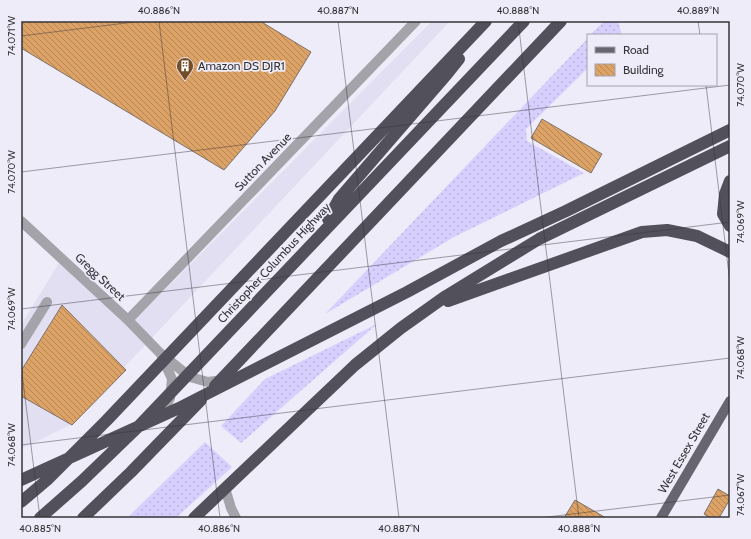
<svg xmlns="http://www.w3.org/2000/svg" width="751" height="539" viewBox="0 0 751 539" font-family="Cabin,sans-serif">
<style>
.built{fill:#e2dff3}
.grass{fill:url(#grass-dots)}
.building{fill:url(#building-back-hatch);stroke:#7c7269}
.lines{fill:none;stroke-linecap:round;stroke-linejoin:round}
.minor{stroke:#a4a3a9;stroke-width:10}
.major{stroke:#67656f;stroke-width:10}
.highway{stroke:#51505b;stroke-width:12}
.ticks{fill:none;stroke:#353439;stroke-width:1;stroke-opacity:0.45}
.labels{text-anchor:middle;stroke-width:3.5;stroke-linejoin:round;paint-order:stroke}
.poi-label{font-size:12px;fill:#353439;stroke:#eeecf9;text-anchor:start}
.street-label{font-size:12px;fill:#353439;stroke:#eeecf9}
.neatline{fill:none;stroke:#353439;stroke-width:1.5}
.ticks-label{font-size:10px;text-anchor:middle;fill:#353439}
</style>
<defs>
<pattern id="grass-dots" width="8" height="8" patternUnits="userSpaceOnUse"><rect width="8" height="8" fill="#d7cffd"/><path d="M2 2h.1M6 6h.1" fill="none" stroke="#b9b2da" stroke-width="1.8" stroke-linecap="round"/></pattern>
<pattern id="building-back-hatch" width="6" height="6" patternUnits="userSpaceOnUse"><rect width="6" height="6" fill="#dda266"/><path d="M-1 5l2 2M0 0l6 6M5-1l2 2" fill="none" stroke="#b48555"/></pattern>
</defs>
<rect width="100%" height="100%" fill="#eeecf9"/>
<!-- built -->
<path class="built" d="M432 21H450L70 425 21 449V325L60 261 128 327Z"/>
<!-- grass -->
<path class="grass" d="M604 21H618L622 35H590Z
M588 38V68L526 129 527 141 584 173 454 237 325 314Z
M377 324 241 443 221 426 265 379Z
M205 442 232 467 176 518H127Z"/>
<!-- building -->
<path class="building" d="M21 21H260L311 52 275 111 224 170 21 48Z
M542 119 602 154 591 173 531 138Z
M62 305 126 370 72 425 21 396V371Z
M718 489 730 496V499L719 518H711L704 514Z
M575 500 606 518H564Z"/>
<g class="lines">
<!-- minor -->
<path class="minor" d="M21 221 128 320 160 353 190 377 208 382 223 380
M128 320 416 21
M21 344 47 302
M161 416 170 398 172 379 162 357
M225 488 231 508 236 518"/>
<!-- major -->
<path class="major" d="M661 518 730 401"/>
<!-- highway -->
<path class="highway" d="M730 181 725 194 723 214 730 226
M328 219 339 199 447 74 459 59
M448 301 642 232 667 230 697 236 730 252
M215 386 561 21
M21 480 179 408 407 292 501 241 566 211 730 130
M21 502 47 480 107 420 486 21
M40 518 82 481 139 426 524 21
M83 518 131 472 201 400
M194 518 355 365 401 328 446 296 539 239 730 146"/>
</g>
<!-- ticks -->
<path class="ticks" d="M159 21 220 518M338 21 399 518M518 21 579 518M698 21 700 35M21 36 142 21M706 85 730 283M21 172 730 85M21 309 730 222M21 365 40 518M21 445 730 358M539 518 730 495"/>
<!-- icons -->
<defs>
<symbol id="building-pin" viewBox="-11 -11 22 30"><path d="M0 17L-7.5 6A9.5 9.5 0 1 1 7.5 6Z" fill="#724d28" stroke="#eeecf9"/><path d="M-4-6H4V6H1V3H-1V6H-4ZM-2.5-4.3h1.7v1.8h-1.7ZM.8-4.3h1.7v1.8H.8ZM-2.5-1h1.7V.8h-1.7ZM.8-1h1.7V.8H.8Z" fill="#fff"/></symbol>
</defs>
<g fill-rule="evenodd">
<use href="#building-pin" x="175" y="56" width="20" height="27"/>
</g>
<g class="labels">
<!-- poi labels -->
<g class="poi-label">
<text x="198" y="70">Amazon DS DJR1</text>
</g>
<!-- street labels -->
<g class="street-label">
<text transform="translate(263 162) rotate(-46)" y="4">Sutton Avenue</text>
<text transform="translate(274 263) rotate(-47)" y="4">Christopher Columbus Highway</text>
<text transform="translate(100 277) rotate(43)" y="4">Gregg Street</text>
<text transform="translate(684 453) rotate(-60)" y="4">West Essex Street</text>
</g>
</g>
<!-- border -->
<rect width="751" height="539" fill="none" stroke="#eeecf9" stroke-width="44"/>
<!-- legend -->
<rect x="587" y="34" width="130" height="52" fill="#eeecf9" stroke="#a4a2ac"/>
<rect x="595" y="47" width="20" height="6" fill="#67656f" stroke="#a4a2ac"/>
<text x="623" y="54" font-size="12" fill="#353439">Road</text>
<rect x="595" y="64" width="20" height="12" fill="url(#building-back-hatch)" stroke="#a4a2ac"/>
<text x="623" y="74" font-size="12" fill="#353439">Building</text>
<rect x="22" y="22" width="707" height="495" class="neatline"/>
<g class="ticks-label">
<text x="159" y="14">40.886°N</text>
<text x="338" y="14">40.887°N</text>
<text x="518" y="14">40.888°N</text>
<text x="698" y="14">40.889°N</text>
<text transform="translate(11 36) rotate(-90)" y="4">74.071°W</text>
<text transform="translate(740 85) rotate(-90)" y="4">74.070°W</text>
<text transform="translate(11 172) rotate(-90)" y="4">74.070°W</text>
<text transform="translate(740 222) rotate(-90)" y="4">74.069°W</text>
<text transform="translate(11 309) rotate(-90)" y="4">74.069°W</text>
<text transform="translate(740 358) rotate(-90)" y="4">74.068°W</text>
<text transform="translate(11 445) rotate(-90)" y="4">74.068°W</text>
<text transform="translate(740 495) rotate(-90)" y="4">74.067°W</text>
<text x="40" y="532">40.885°N</text>
<text x="219" y="532">40.886°N</text>
<text x="399" y="532">40.887°N</text>
<text x="579" y="532">40.888°N</text>
</g>
</svg>
